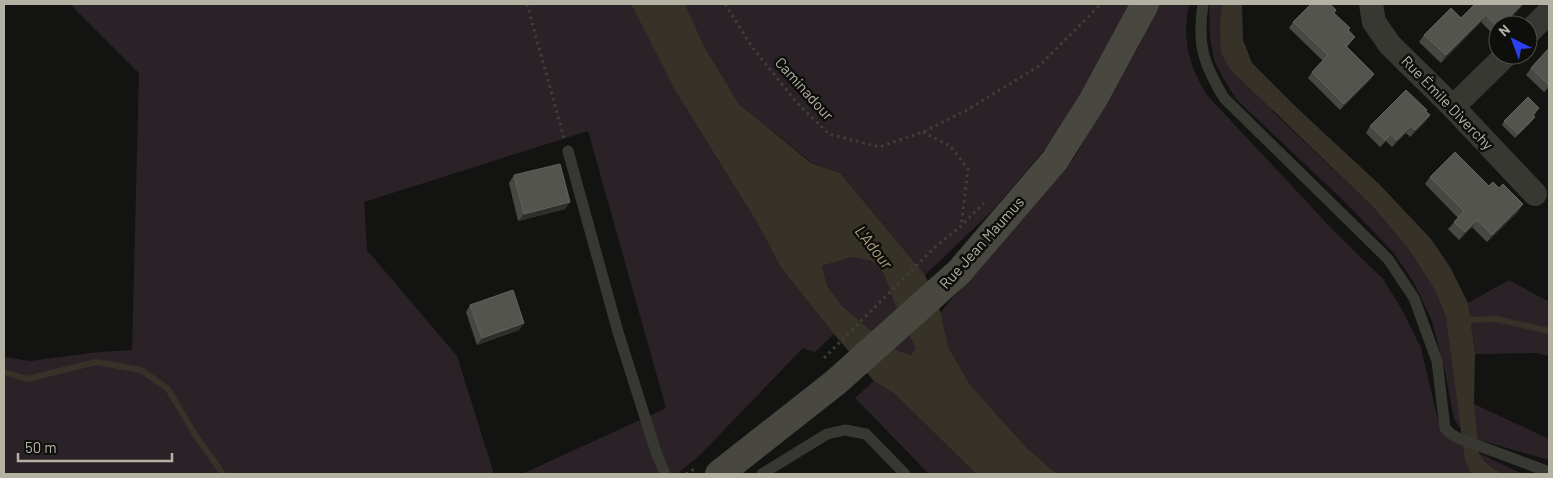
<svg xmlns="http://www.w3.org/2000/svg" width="1553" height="478" viewBox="0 0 1553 478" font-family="Barlow,sans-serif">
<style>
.green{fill:#2b2228}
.water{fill:#373228;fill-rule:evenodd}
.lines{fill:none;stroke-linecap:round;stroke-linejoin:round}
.stream{stroke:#373228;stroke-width:6}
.path{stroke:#3f3f39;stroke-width:3;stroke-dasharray:2.5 4;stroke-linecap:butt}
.lane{stroke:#383833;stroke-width:11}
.street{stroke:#383833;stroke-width:24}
.secondary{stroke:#484841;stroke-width:28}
.wall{fill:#484843}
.shaded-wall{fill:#2e2e2b}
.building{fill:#54544e;stroke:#63625b}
.labels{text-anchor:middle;stroke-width:5;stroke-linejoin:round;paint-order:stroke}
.street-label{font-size:15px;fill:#b4b3a3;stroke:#0e0e0d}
.water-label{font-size:16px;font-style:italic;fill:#afa07a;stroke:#0e0e0d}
</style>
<rect width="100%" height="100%" fill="#131312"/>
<!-- green -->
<path class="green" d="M70 4H631L673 87 756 221 782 269 834 334 815 352 803 348 700 455 677 474H522L666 408 588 131 364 202 367 250 457 356 494 474H4V357L30 361 98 352 132 350 139 73Z
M685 4H1132L1092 75 1052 141 992 211 925 275 840 173 812 163 739 104 705 48Z
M1159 4H1189C1182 39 1188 63 1206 94L1333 230 1383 279 1401 308 1421 348 1440 428 1445 436 1464 447 1465 461 1471 474H1057L1027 448 971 386 948 347 941 313 948 303 984 264 1074 158 1138 47Z
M1209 4H1222L1220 21 1273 112 1374 208 1410 251 1436 292 1446 317 1463 432 1454 419 1445 371 1432 321 1414 283 1393 252 1343 200 1237 100 1223 78 1214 60 1210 37Z
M852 257 872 261 884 274 894 302 917 349 911 355 896 350 868 328 841 305 827 286 822 266Z
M1509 280 1549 302V356L1536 353 1475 354 1468 303Z
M874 381 895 394 976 474H929L855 398Z
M1474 404 1549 439V460L1476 439Z
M1479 453 1522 474H1523H1501L1484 461Z"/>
<!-- water -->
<path class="water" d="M631 4H685L705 48 739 104 811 163 840 173 925 275 941 313 948 347 971 386 1027 448 1057 474H976L895 394 874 381 834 334 782 269 756 221 673 87ZM852 257 872 261 884 274 894 302 916 349 911 355 896 350 868 328 841 305 827 286 822 266Z
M1222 4H1242L1243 40 1252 63 1296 107 1380 185 1431 239 1450 267 1468 303 1475 354 1474 404 1479 453 1484 461 1501 474H1471L1465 461 1446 317 1436 292 1410 251 1374 208 1230 69 1221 53 1220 21Z"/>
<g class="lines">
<!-- stream -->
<path class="stream" d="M1462 320 1496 319 1549 331
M4 372 27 379 96 362 141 370 168 389 196 436 223 474"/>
<!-- path -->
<path class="path" d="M527 4 564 138
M725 4 752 47 798 104 829 134 879 147 923 132 967 110 1039 66 1101 4
M923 132 950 146 968 169 961 226
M824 358 935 247 961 226 984 203
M686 474 696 468"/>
<!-- lane -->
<path class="lane" d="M1203 4C1197 44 1203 63 1224 98L1388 259 1414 298 1437 361 1445 428 1451 434 1458 438 1549 472
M568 151 618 332 656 452 665 474
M762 474 827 434 845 430 866 434 905 474"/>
<!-- street -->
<path class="street" d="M1371 4 1374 22 1390 45 1453 107 1535 194
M1528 33 1549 12
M1453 107 1506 55"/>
<!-- secondary -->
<path class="secondary" d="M719 474 836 382 959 272 1055 160 1093 100 1145 4"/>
</g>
<!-- wall -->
<path class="wall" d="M1475 4H1524L1504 25H1498V31L1494 35 1481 22 1441 63 1419 42 1424 35 1461 18Z
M1336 10 1334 13 1355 37 1347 47 1374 74 1370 80 1340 110 1308 78 1312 72 1323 61 1289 28 1293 22Z
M1549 48V87L1544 92 1526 75 1531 68Z
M1426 111 1430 115 1425 122 1410 137 1406 133 1392 147 1386 141 1380 147 1366 133 1370 126Z
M1537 112 1534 115 1532 121 1515 138 1502 125 1504 121Z
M514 175 570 202 565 209 518 221 509 183Z
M1430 177 1489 186 1499 188 1523 204 1518 212 1487 242 1472 227 1459 240 1448 229 1458 218 1425 184Z
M470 305 524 323 519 330 477 345 466 312Z"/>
<!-- shaded-wall -->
<path class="shaded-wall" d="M1522 4H1524L1504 25H1502Z
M1486 15 1481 22 1441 63 1446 55Z
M1374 74 1370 80 1340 110 1344 104Z
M1430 115 1425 122 1410 137 1415 130Z
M1535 117 1532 121 1515 138 1518 134Z
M1411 126 1406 133 1392 147 1397 140Z
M570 202 565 209 518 221 524 214Z
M1523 204 1518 212 1487 242 1492 235Z
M1477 220 1472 227 1459 240 1465 232Z
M524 323 519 330 477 345 482 338Z"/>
<!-- building -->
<path class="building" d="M1311 4H1330L1336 10 1334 13 1350 28 1348 30 1355 37 1346 46 1374 74 1344 104 1312 72 1328 55 1293 22Z
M1475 4H1522L1502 25H1498V27L1486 15 1446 55 1424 35 1451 8 1461 18Z
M1549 48V85L1531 68Z
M1406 90 1427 110 1425 111 1430 115 1415 130 1411 126 1397 140 1391 134 1385 140 1370 126Z
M1528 97 1539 108 1533 115 1535 117 1518 134 1504 121Z
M1455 152 1489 186 1493 182 1499 188 1503 184 1523 204 1492 235 1477 220 1465 232 1454 222 1464 211 1430 177Z
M560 164 570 202 524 214 514 175Z
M513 290 524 323 482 338 470 305Z"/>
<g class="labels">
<!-- street labels -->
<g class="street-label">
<text transform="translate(804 89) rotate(48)" y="5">Caminadour</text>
<text transform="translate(1447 103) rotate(46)" y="5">Rue Émile Diverchy</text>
<text transform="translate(982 243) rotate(-48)" y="5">Rue Jean Maumus</text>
</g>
<!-- water labels -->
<g class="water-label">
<text transform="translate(874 247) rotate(52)" y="6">L'Adour</text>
</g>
</g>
<!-- border -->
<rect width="1553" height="478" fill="none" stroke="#b4b3a3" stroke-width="10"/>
<!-- north arrow -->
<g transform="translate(1513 40) rotate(318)"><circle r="24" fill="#0e0e0d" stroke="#505049"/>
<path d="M0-4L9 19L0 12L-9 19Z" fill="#2d40f0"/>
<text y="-8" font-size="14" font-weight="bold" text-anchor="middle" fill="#b4b3a3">N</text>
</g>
<!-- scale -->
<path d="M18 453v8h154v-8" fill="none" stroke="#b4b3a3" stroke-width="2.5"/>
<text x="25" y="453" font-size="15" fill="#b4b3a3" stroke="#0e0e0d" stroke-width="4" paint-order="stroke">50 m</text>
</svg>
